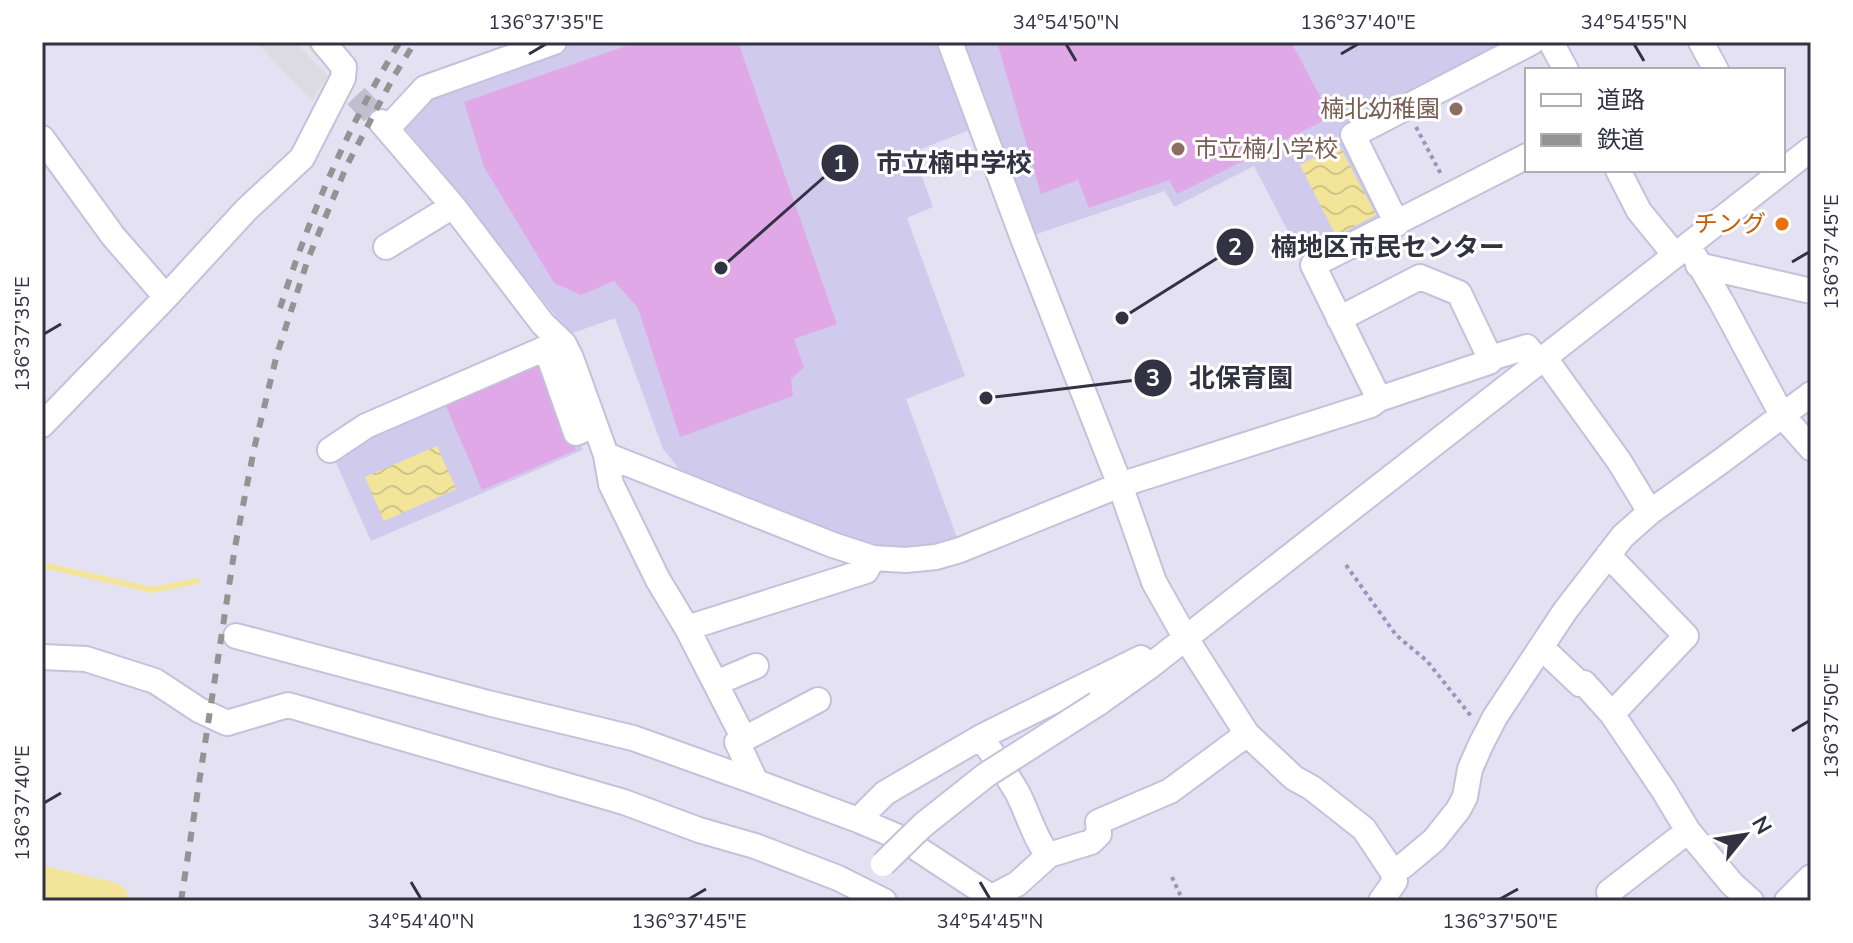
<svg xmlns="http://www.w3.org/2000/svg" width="1853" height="943" viewBox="0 0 1853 943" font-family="'Nunito Sans','Noto Sans JP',sans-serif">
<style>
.education{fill:#d0cbec}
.grass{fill:#e1a8e8}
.parking{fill:#dbdbe1}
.water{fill:url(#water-waves)}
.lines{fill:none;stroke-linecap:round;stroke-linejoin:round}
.stream{stroke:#f2e59a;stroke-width:6}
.river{stroke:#f2e59a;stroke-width:38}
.minor-tunnel{stroke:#c1bfcf;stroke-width:24;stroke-dasharray:24 12;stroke-linecap:butt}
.minor-casing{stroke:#c4c1db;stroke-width:28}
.path{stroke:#9995bf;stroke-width:4;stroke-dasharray:4 4;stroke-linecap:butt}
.minor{stroke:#fff;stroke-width:24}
.rail{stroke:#939393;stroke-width:6;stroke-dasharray:10 10;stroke-linecap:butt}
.minor-bridge-casing{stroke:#c4c1db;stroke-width:28;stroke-linecap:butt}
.minor-bridge{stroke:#fff;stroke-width:24}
.ticks{fill:none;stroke:#333243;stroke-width:3}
.education-dot{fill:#8d6e63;stroke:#fff;stroke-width:3}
.food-dot{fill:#e8710a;stroke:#fff;stroke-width:3}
.labels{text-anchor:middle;stroke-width:6;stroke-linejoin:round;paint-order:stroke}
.education-label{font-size:24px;fill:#785e54;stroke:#fff;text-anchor:end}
.food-label{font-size:24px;fill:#c56008;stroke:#fff;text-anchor:end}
.leader{fill:none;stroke:#333243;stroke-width:3}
.callout-dot{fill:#333243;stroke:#fff;stroke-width:3}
.mark-label{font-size:24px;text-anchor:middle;font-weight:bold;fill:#fff}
.callout-label{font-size:26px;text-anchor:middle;font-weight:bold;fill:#333243;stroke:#fff;stroke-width:6;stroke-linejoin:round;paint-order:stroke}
.neatline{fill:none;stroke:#333243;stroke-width:3}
.ticks-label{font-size:20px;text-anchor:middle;fill:#333243}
</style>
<defs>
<pattern id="water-waves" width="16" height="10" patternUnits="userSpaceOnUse" patternTransform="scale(2)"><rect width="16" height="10" fill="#f2e59a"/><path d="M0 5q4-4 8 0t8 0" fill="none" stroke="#d0c586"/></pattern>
</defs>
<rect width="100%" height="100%" fill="#e4e2f2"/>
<!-- education -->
<path class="education" d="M577 42H937L970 130 913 152 933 207 907 218 965 376 906 399 958 540 886 550 863 546 679 469 663 449 615 318 570 334 402 124 434 93Z
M963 42H1518L1347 132 1392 220 1305 264 1254 166 1174 207 1165 191 1034 235Z
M544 359 583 450 371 541 333 456 366 431Z"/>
<!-- grass -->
<path class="grass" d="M637 42H738L837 324 794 339 804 367 791 379 793 396 680 437 638 308 614 281 581 295 554 283 484 167 464 102Z
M997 42H1291L1331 117 1177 194 1169 180 1089 208 1078 180 1041 194Z
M539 364 576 450 482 490 445 404Z"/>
<!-- parking -->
<path class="parking" d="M256 42H295L328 76 312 101Z"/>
<!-- water -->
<path class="water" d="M1339 145 1376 215 1336 236 1300 165Z
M437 446 456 489 384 521 365 477Z"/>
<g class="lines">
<!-- stream -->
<path class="stream" d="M307 42 318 54
M42 565 153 590 197 581"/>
<!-- river -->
<path class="river" d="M42 885 110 901"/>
<!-- minor-tunnel -->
<path class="minor-tunnel" d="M356 96 381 122"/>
<defs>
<path id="minor" d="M950 42 1024 241 1120 485 1154 582 1185 637 1247 734 1294 778 1312 788 1364 829 1392 871 1395 881 1381 901
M1551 42 1566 70
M1701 42 1716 70
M381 122 453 206 543 324 564 344 571 358 606 455 611 484 658 580 687 628 744 739 737 742 756 782 858 820 896 836
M387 129 425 88 554 42
M42 138 113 236 166 297
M1618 170 1639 211 1675 255
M1397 224 1353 135 1532 42
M1688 245 1722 303 1782 415 1811 448
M386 247 453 206
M1698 265 1811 291
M1339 319 1420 277 1459 293 1491 360
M546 348 576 433 595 425
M1544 357 1619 461 1650 512
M1379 399 1313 265 1527 156
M42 425 166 297 246 210 302 158 343 78 344 67 323 42
M330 450 366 426 546 348 557 337
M606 455 833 545 873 558 906 560 936 557 960 550 1120 485 1371 405 1379 399 1489 362 1494 357 1527 347 1538 361
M1608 555 1686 636 1612 714
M687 628 866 571 873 558
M236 636 488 703 633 738 756 782
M1542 648 1580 684 1584 683 1612 714 1664 791 1688 831 1732 884 1751 901
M42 657 86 659 155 681 199 710 227 723 288 705 624 802 699 830 755 846 838 878 884 901
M716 683 756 666
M1097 704 1150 666 1811 149
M981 737C993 755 1006 773 1017 792 1026 808 1037 845 1049 855
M744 739 818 700
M858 820 885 793 981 737 1141 658 1143 660
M918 849 997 901
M1392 871 1403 866 1434 840 1458 810 1465 797 1470 769 1481 744 1495 717 1565 611 1623 536 1650 512 1720 462 1811 394
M1609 892 1688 831
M992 897 1017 884 1049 855 1091 842 1099 834 1098 822 1170 791 1247 734
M1787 901 1811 877"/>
</defs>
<!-- minor casing -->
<use href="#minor" class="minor-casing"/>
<!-- path -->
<path class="path" d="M1416 127 1442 176
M1346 565 1396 635 1427 661 1471 716
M1172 877 1183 901"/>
<!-- minor -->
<use href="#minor" class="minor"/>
<!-- rail -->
<path class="rail" d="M280 308C310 215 348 125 400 42
M181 901 235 547 254 449 277 354 308 259 347 165 394 76 415 42"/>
<defs>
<path id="minor-bridge" d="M883 864 923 825 986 775 1097 704"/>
</defs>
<!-- minor-bridge casing -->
<use href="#minor-bridge" class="minor-bridge-casing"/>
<!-- minor-bridge -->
<use href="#minor-bridge" class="minor-bridge"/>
</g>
<!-- ticks -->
<path class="ticks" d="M1066 44 1076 61M1634 44 1644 61M529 54 546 44M1341 54 1358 44M1792 262 1809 252M44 334 61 324M1792 731 1809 721M44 803 61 793M411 882 421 899M980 882 990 899M689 899 706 889M1500 899 1518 889"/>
<!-- markers -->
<g class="education-dot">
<circle cx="1456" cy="109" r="8"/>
<circle cx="1178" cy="149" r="8"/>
</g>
<circle class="food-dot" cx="1782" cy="224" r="8"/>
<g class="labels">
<!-- education labels -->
<g class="education-label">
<text x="1440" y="117">楠北幼稚園</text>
<text x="1194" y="157" text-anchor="start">市立楠小学校</text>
</g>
<!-- food labels -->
<g class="food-label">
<text x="1766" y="232">チング</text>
</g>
</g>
<!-- callouts -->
<path class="leader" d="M721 268L840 163M1122 318L1235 247M986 398L1153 378"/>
<g class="callout-dot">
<circle cx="721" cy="268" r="8"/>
<circle cx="1122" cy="318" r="8"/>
<circle cx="986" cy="398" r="8"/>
<circle cx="840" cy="163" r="20"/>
<circle cx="1235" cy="247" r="20"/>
<circle cx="1153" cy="378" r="20"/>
</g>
<g class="mark-label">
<text x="840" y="172">1</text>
<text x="1235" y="255">2</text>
<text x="1153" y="386">3</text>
</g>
<g class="callout-label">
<text x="954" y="172">市立楠中学校</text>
<text x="1388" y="256">楠地区市民センター</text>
<text x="1241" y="387">北保育園</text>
</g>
<!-- border -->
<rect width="1853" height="943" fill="none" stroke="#ffffff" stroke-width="88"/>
<!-- legend -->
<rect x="1525" y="68" width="260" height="104" fill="#ffffff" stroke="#adadb4" stroke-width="2"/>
<rect x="1541" y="94" width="40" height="12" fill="#ffffff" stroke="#adadb4" stroke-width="2"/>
<text x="1597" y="108" font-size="24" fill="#333243">道路</text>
<rect x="1541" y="134" width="40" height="12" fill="#939393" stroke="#adadb4" stroke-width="2"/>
<text x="1597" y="148" font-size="24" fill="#333243">鉄道</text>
<!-- north arrow -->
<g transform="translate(1745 835) rotate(60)" stroke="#ffffff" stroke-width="6" paint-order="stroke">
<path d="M0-6L14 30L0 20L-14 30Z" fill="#333243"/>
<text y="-12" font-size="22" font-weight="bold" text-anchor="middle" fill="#333243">N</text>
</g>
<rect x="44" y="44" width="1765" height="855" class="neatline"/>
<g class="ticks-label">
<text x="546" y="29">136°37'35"E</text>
<text x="1066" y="29">34°54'50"N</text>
<text x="1358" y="29">136°37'40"E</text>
<text x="1634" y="29">34°54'55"N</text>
<text transform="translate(1831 252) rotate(-90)" y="7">136°37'45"E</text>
<text transform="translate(22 334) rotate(-90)" y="7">136°37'35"E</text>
<text transform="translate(1831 721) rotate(-90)" y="7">136°37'50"E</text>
<text transform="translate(22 803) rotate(-90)" y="7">136°37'40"E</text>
<text x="421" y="928">34°54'40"N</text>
<text x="689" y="928">136°37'45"E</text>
<text x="990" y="928">34°54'45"N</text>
<text x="1500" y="928">136°37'50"E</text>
</g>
</svg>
